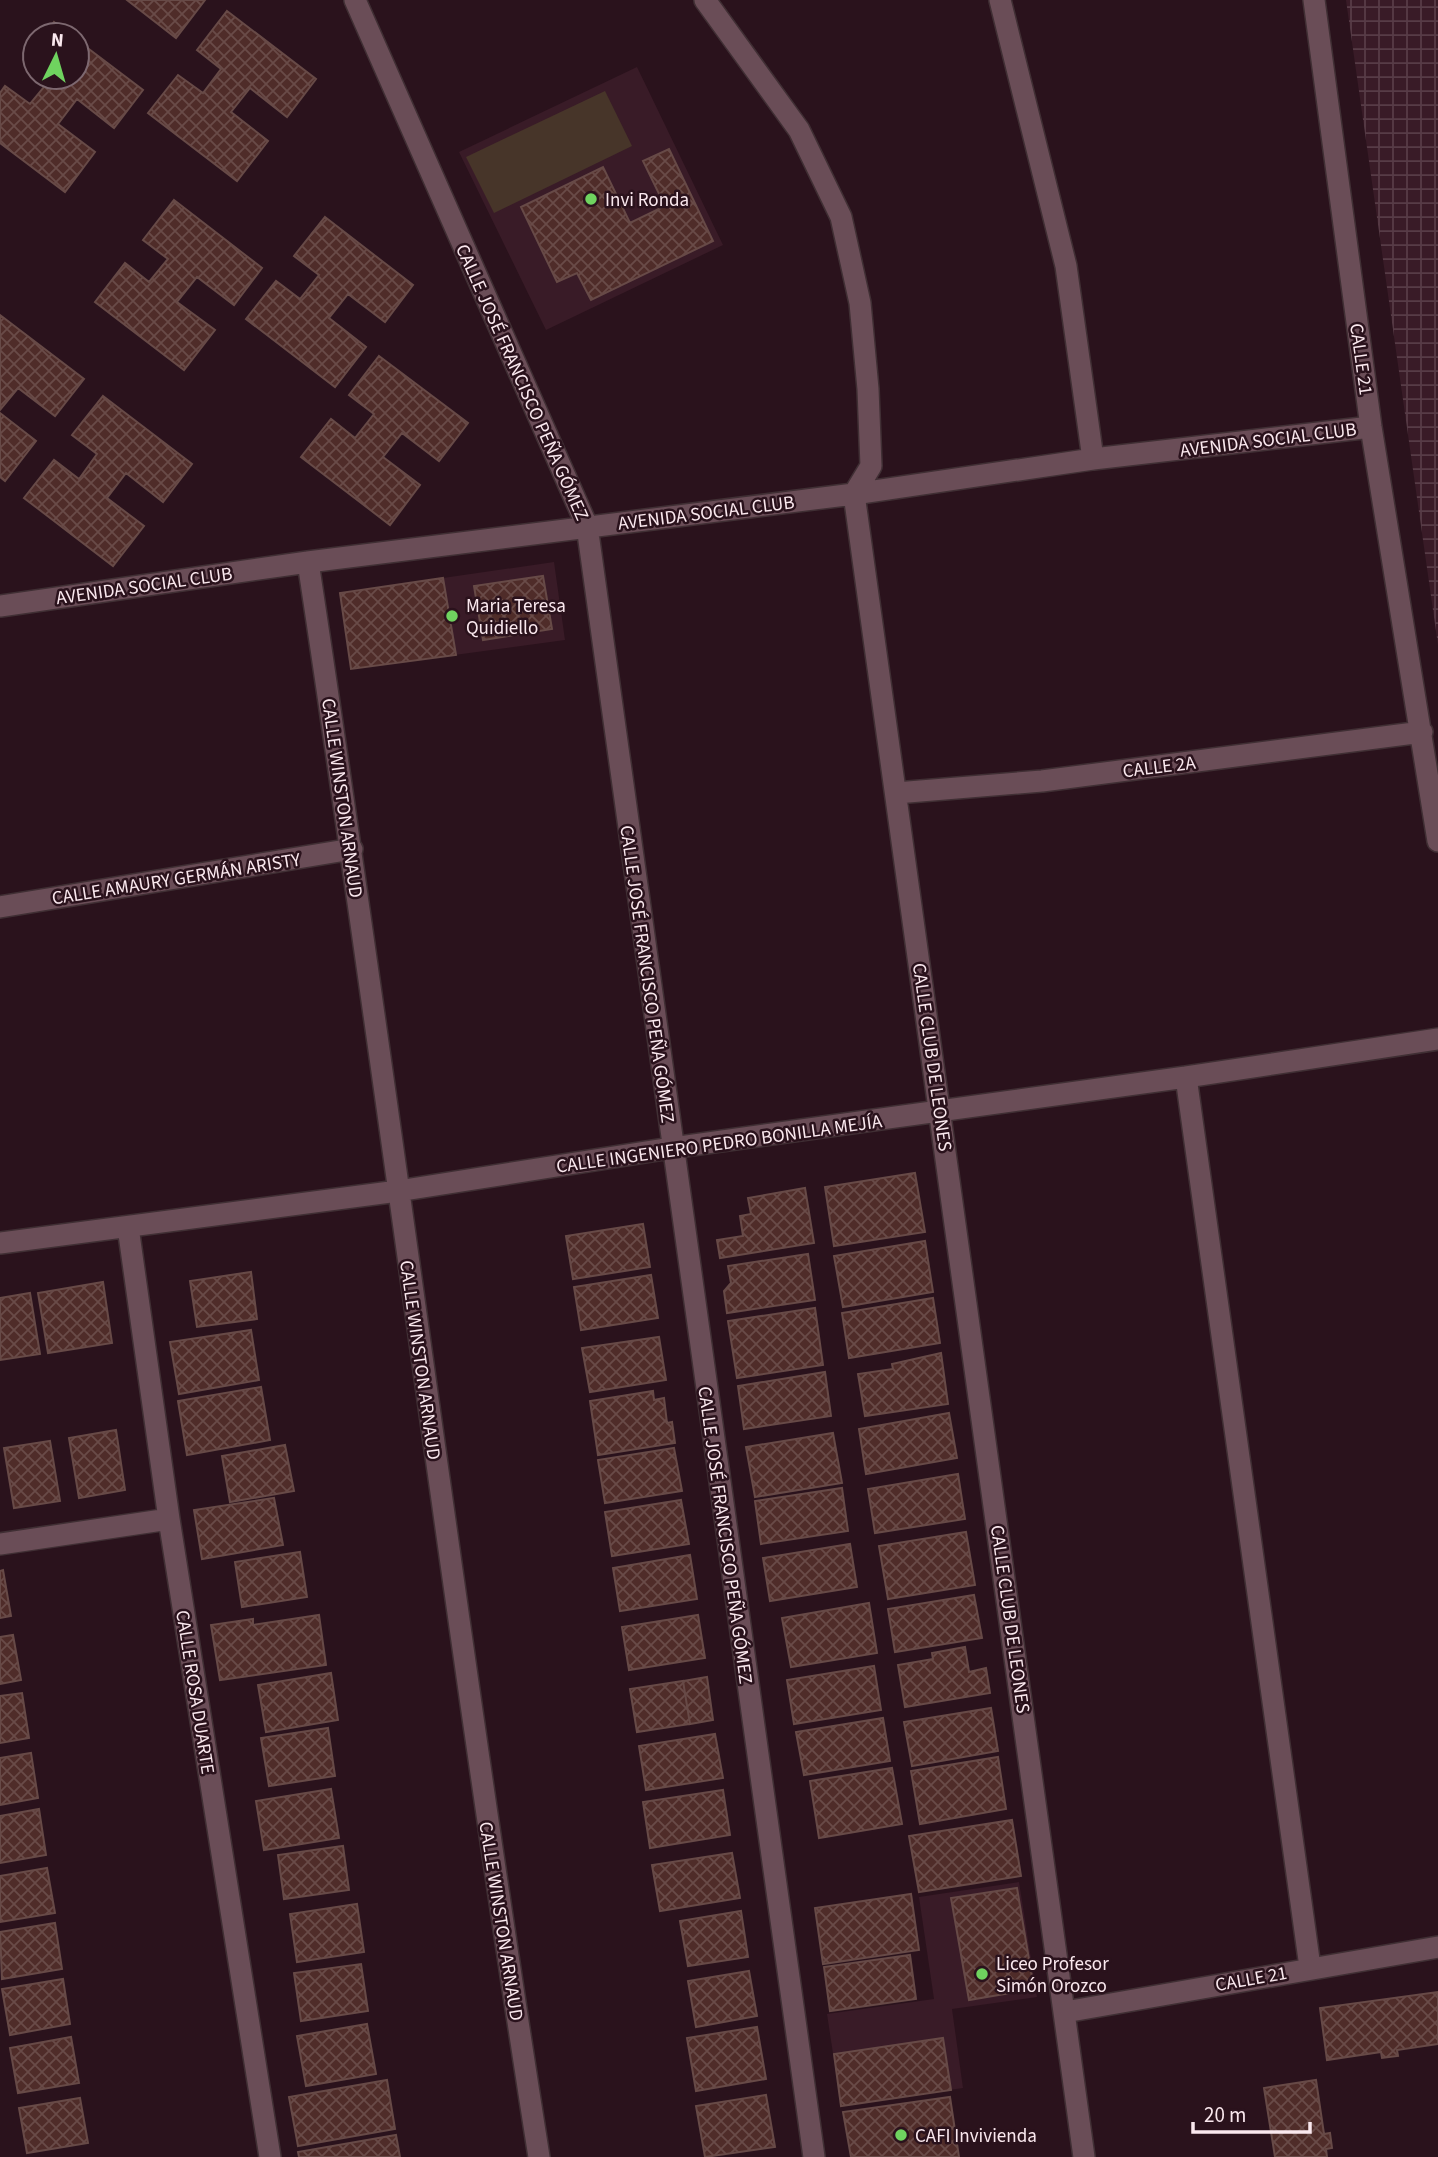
<svg xmlns="http://www.w3.org/2000/svg" width="1438" height="2157" viewBox="0 0 1438 2157" font-family="'Source Sans 3',sans-serif">
<style>
.built{fill:#391b27}
.industrial{fill:url(#industrial-grid)}
.green{fill:#473529}
.building{fill:url(#building-cross-hatch);stroke:#674a47;stroke-width:2}
.lines{fill:none;stroke-linecap:round;stroke-linejoin:round}
.minor-casing{stroke:#402f34;stroke-width:24}
.minor{stroke:#6a4d57;stroke-width:21}
.poi-dot{fill:#6fd35f;stroke:#2a121c;stroke-width:2.5}
.labels{text-anchor:middle;stroke-width:5;stroke-linejoin:round;paint-order:stroke}
.poi-label{font-size:19px;fill:#fae8ee;stroke:#2a121c;text-anchor:start}
.street-label{font-size:19px;fill:#fae8ee;stroke:#2a121c}
</style>
<defs>
<pattern id="industrial-grid" width="8" height="8" patternUnits="userSpaceOnUse" patternTransform="scale(1.75)"><rect width="8" height="8" fill="#391b27"/><path d="M0 4h8M4 0v8" fill="none" stroke="#573c47"/></pattern>
<pattern id="building-cross-hatch" width="8" height="8" patternUnits="userSpaceOnUse" patternTransform="scale(1.75)"><rect width="8" height="8" fill="#4f2c29"/><path d="M0 0l8 8M0 8l8-8" fill="none" stroke="#694b48"/></pattern>
</defs>
<rect width="100%" height="100%" fill="#2a121c"/>
<!-- built -->
<path class="built" d="M637 67 723 245 546 330 459 152Z
M554 562 565 640 351 669 340 593Z
M1019 1882 1037 1997 952 2009 963 2088 841 2106 827 2014 934 1999 919 1897Z"/>
<!-- industrial -->
<path class="industrial" d="M1346 0H1438V645Z"/>
<!-- green -->
<path class="green" d="M605 91 632 146 494 213 466 157Z"/>
<!-- building -->
<path class="building" d="M127 0H205L176 38Z
M227 11 316 79 287 117 250 88 231 112 268 141 237 181 148 113 178 75 203 93 221 69 197 50Z
M54 22 71 35H45Z
M77 40 143 90 114 128 77 99 58 124 95 152 65 192 0 143V93L5 86 30 104 49 81 44 77H77Z
M35 47V71L24 62Z
M669 149 713 241 591 300 577 273 557 282 521 207 603 167 630 223 665 206 643 161Z
M174 200 262 268 234 305 197 277 177 302 215 330 184 370 95 302 125 263 149 282 168 259 143 240Z
M325 217 413 285 385 322 348 294 329 318 366 347 335 387 246 319 276 281 300 299 319 275 294 256Z
M0 315 84 379 55 416 18 388 0 410Z
M379 356 468 423 439 461 402 433 383 457 420 485 390 525 301 457 331 419 355 438 374 414 349 395Z
M103 396 192 464 163 502 126 473 107 498 144 526 113 566 24 498 54 460 79 479 97 454 72 435Z
M0 413 36 441 5 481 0 477Z
M543 576 552 629 483 640 474 586Z
M443 578 456 655 351 669 340 593Z
M915 1173 925 1232 834 1246 825 1187Z
M805 1188 814 1243 720 1258 717 1240 743 1236 740 1216 751 1214 748 1198Z
M643 1224 650 1267 573 1279 566 1236Z
M925 1241 933 1292 843 1307 834 1256Z
M808 1254 815 1300 727 1313 724 1291 731 1283 728 1266Z
M251 1272 257 1319 197 1327 190 1281Z
M651 1275 658 1318 581 1330 574 1287Z
M103 1282 112 1343 48 1353 38 1293Z
M30 1293 40 1354 0 1360V1298Z
M933 1298 940 1343 849 1358 842 1313Z
M815 1308 823 1365 737 1378 728 1321Z
M251 1330 259 1380 179 1394 170 1342Z
M659 1337 666 1380 590 1392 582 1348Z
M941 1353 948 1404 865 1416 858 1374 893 1369 892 1364Z
M825 1372 831 1416 744 1429 738 1386Z
M261 1387 270 1440 187 1455 178 1401Z
M653 1391 654 1400 664 1398 667 1423 672 1422 675 1443 598 1455 590 1401Z
M949 1413 957 1458 866 1474 859 1429Z
M116 1430 125 1490 79 1498 69 1438Z
M833 1433 842 1483 755 1497 746 1447Z
M50 1441 60 1501 14 1508 4 1448Z
M285 1445 294 1491 230 1502 222 1456Z
M674 1448 682 1491 605 1503 598 1460Z
M958 1474 965 1519 875 1533 868 1489Z
M842 1488 848 1531 761 1544 755 1501Z
M274 1498 283 1545 202 1559 194 1510Z
M681 1500 689 1544 612 1556 605 1512Z
M966 1532 975 1585 888 1599 879 1546Z
M850 1544 857 1587 770 1601 763 1558Z
M300 1552 307 1597 242 1607 235 1562Z
M690 1555 697 1599 620 1611 613 1568Z
M3 1570 11 1616 0 1618V1571Z
M974 1595 982 1638 895 1652 888 1609Z
M869 1603 877 1653 791 1667 782 1618Z
M319 1615 326 1665 220 1680 211 1625 253 1619V1625Z
M698 1615 705 1658 629 1670 622 1627Z
M13 1635 21 1680 0 1684V1637Z
M965 1647 969 1672 986 1668 990 1693 905 1707 898 1665 933 1659 932 1653Z
M874 1666 881 1710 794 1724 787 1680Z
M331 1673 338 1720 266 1732 258 1685Z
M707 1677 713 1720 690 1724 683 1681Z
M683 1681 690 1724 637 1732 630 1689Z
M22 1693 29 1738 0 1743V1696Z
M991 1708 998 1751 912 1766 904 1722Z
M883 1718 890 1761 804 1775 796 1732Z
M328 1728 335 1776 269 1786 261 1738Z
M715 1734 723 1778 646 1790 639 1746Z
M31 1753 38 1798 0 1805V1758Z
M998 1757 1006 1809 920 1824 911 1771Z
M892 1768 902 1824 819 1838 810 1781Z
M331 1789 339 1838 264 1850 256 1801Z
M723 1790 730 1835 650 1848 643 1802Z
M39 1809 46 1855 0 1863V1816Z
M1012 1820 1021 1876 919 1892 909 1836Z
M343 1846 349 1890 284 1899 278 1855Z
M732 1853 740 1898 660 1911 652 1865Z
M47 1868 55 1913 0 1922V1876Z
M1017 1888 1034 1989 969 2000 951 1898Z
M911 1894 919 1950 823 1964 815 1908Z
M357 1904 364 1952 297 1962 290 1914Z
M741 1911 748 1957 688 1966 680 1921Z
M55 1923 62 1969 2 1979 0 1932Z
M910 1955 916 1999 830 2011 824 1967Z
M361 1964 368 2011 301 2021 294 1973Z
M749 1971 757 2016 696 2027 688 1981Z
M63 1979 70 2024 10 2035 2 1989Z
M1438 1992V2044L1397 2050 1398 2056 1382 2058 1381 2052 1327 2060 1320 2008Z
M367 2024 376 2074 306 2086 297 2036Z
M757 2027 766 2079 696 2091 687 2038Z
M71 2037 79 2083 18 2093 10 2048Z
M943 2038 951 2090 841 2106 834 2054Z
M387 2080 395 2129 298 2146 289 2097Z
M1316 2080 1324 2134 1330 2133 1332 2148 1326 2149 1327 2157H1275L1264 2088Z
M766 2095 775 2147 705 2157 696 2106Z
M950 2097 959 2157H851L843 2112Z
M80 2098 88 2143 27 2153 19 2108Z
M396 2135 400 2157H299L298 2152Z"/>
<g class="lines">
<defs>
<path id="minor" d="M355 0 587 526 814 2157
M705 0 799 130 841 217 860 303 868 389 871 466 854 494 1084 2157
M1000 0 1066 266 1093 459
M1314 0 1371 427 1438 841
M308 562C389 1093 455 1626 539 2157
M0 606 308 562 854 494 1093 459 1371 427
M896 793 1042 781 1422 732
M0 907 352 849
M1186 1077 1310 1967
M128 1227 169 1519 270 2157
M0 1243 398 1191 671 1148 1186 1077 1438 1039
M0 1544 169 1519
M1065 2012 1438 1947"/>
</defs>
<!-- minor casing -->
<use href="#minor" class="minor-casing"/>
<!-- minor -->
<use href="#minor" class="minor"/>
</g>
<!-- markers -->
<g class="poi-dot">
<circle cx="591" cy="199" r="7"/>
<circle cx="452" cy="616" r="7"/>
<circle cx="982" cy="1974" r="7"/>
<circle cx="901" cy="2135" r="7"/>
</g>
<g class="labels">
<!-- poi labels -->
<g class="poi-label">
<text x="605" y="206">Invi Ronda</text>
<text x="466" y="612">Maria Teresa<tspan x="466" dy="22">Quidiello</tspan></text>
<text x="996" y="1970">Liceo Profesor<tspan x="996" dy="22">Simón Orozco</tspan></text>
<text x="915" y="2142">CAFI Invivienda</text>
</g>
<!-- street labels -->
<g class="street-label">
<text transform="translate(1362 359) rotate(82)" y="7">CALLE 21</text>
<text transform="translate(523 382) rotate(66)" y="7">CALLE JOSÉ FRANCISCO PEÑA GÓMEZ</text>
<text transform="translate(1268 439) rotate(-7)" y="7">AVENIDA SOCIAL CLUB</text>
<text transform="translate(706 512) rotate(-7)" y="7">AVENIDA SOCIAL CLUB</text>
<text transform="translate(144 585) rotate(-8)" y="7">AVENIDA SOCIAL CLUB</text>
<text transform="translate(1159 766) rotate(-7)" y="7">CALLE 2A</text>
<text transform="translate(343 798) rotate(82)" y="7">CALLE WINSTON ARNAUD</text>
<text transform="translate(176 878) rotate(-9)" y="7">CALLE AMAURY GERMÁN ARISTY</text>
<text transform="translate(648 974) rotate(82)" y="7">CALLE JOSÉ FRANCISCO PEÑA GÓMEZ</text>
<text transform="translate(933 1057) rotate(82)" y="7">CALLE CLUB DE LEONES</text>
<text transform="translate(719 1143) rotate(-8)" y="7">CALLE INGENIERO PEDRO BONILLA MEJÍA</text>
<text transform="translate(421 1360) rotate(82)" y="7">CALLE WINSTON ARNAUD</text>
<text transform="translate(726 1535) rotate(82)" y="7">CALLE JOSÉ FRANCISCO PEÑA GÓMEZ</text>
<text transform="translate(1011 1619) rotate(82)" y="7">CALLE CLUB DE LEONES</text>
<text transform="translate(196 1692) rotate(81)" y="7">CALLE ROSA DUARTE</text>
<text transform="translate(502 1921) rotate(81)" y="7">CALLE WINSTON ARNAUD</text>
<text transform="translate(1251 1978) rotate(-10)" y="7">CALLE 21</text>
</g>
</g>
<!-- north arrow -->
<g transform="translate(56 56) rotate(5)"><circle r="33" fill="#2a121c" stroke="#7d6870" stroke-width="2"/>
<path d="M0-5L12 26L0 18L-12 26Z" fill="#6fd35f"/>
<text y="-10" font-size="19" font-weight="bold" text-anchor="middle" fill="#fae8ee">N</text>
</g>
<!-- scale -->
<path d="M1193 2122v10h117v-10" fill="none" stroke="#fae8ee" stroke-width="3.5"/>
<text x="1204" y="2122" font-size="21" fill="#fae8ee" stroke="#2a121c" stroke-width="5" paint-order="stroke">20 m</text>
</svg>
